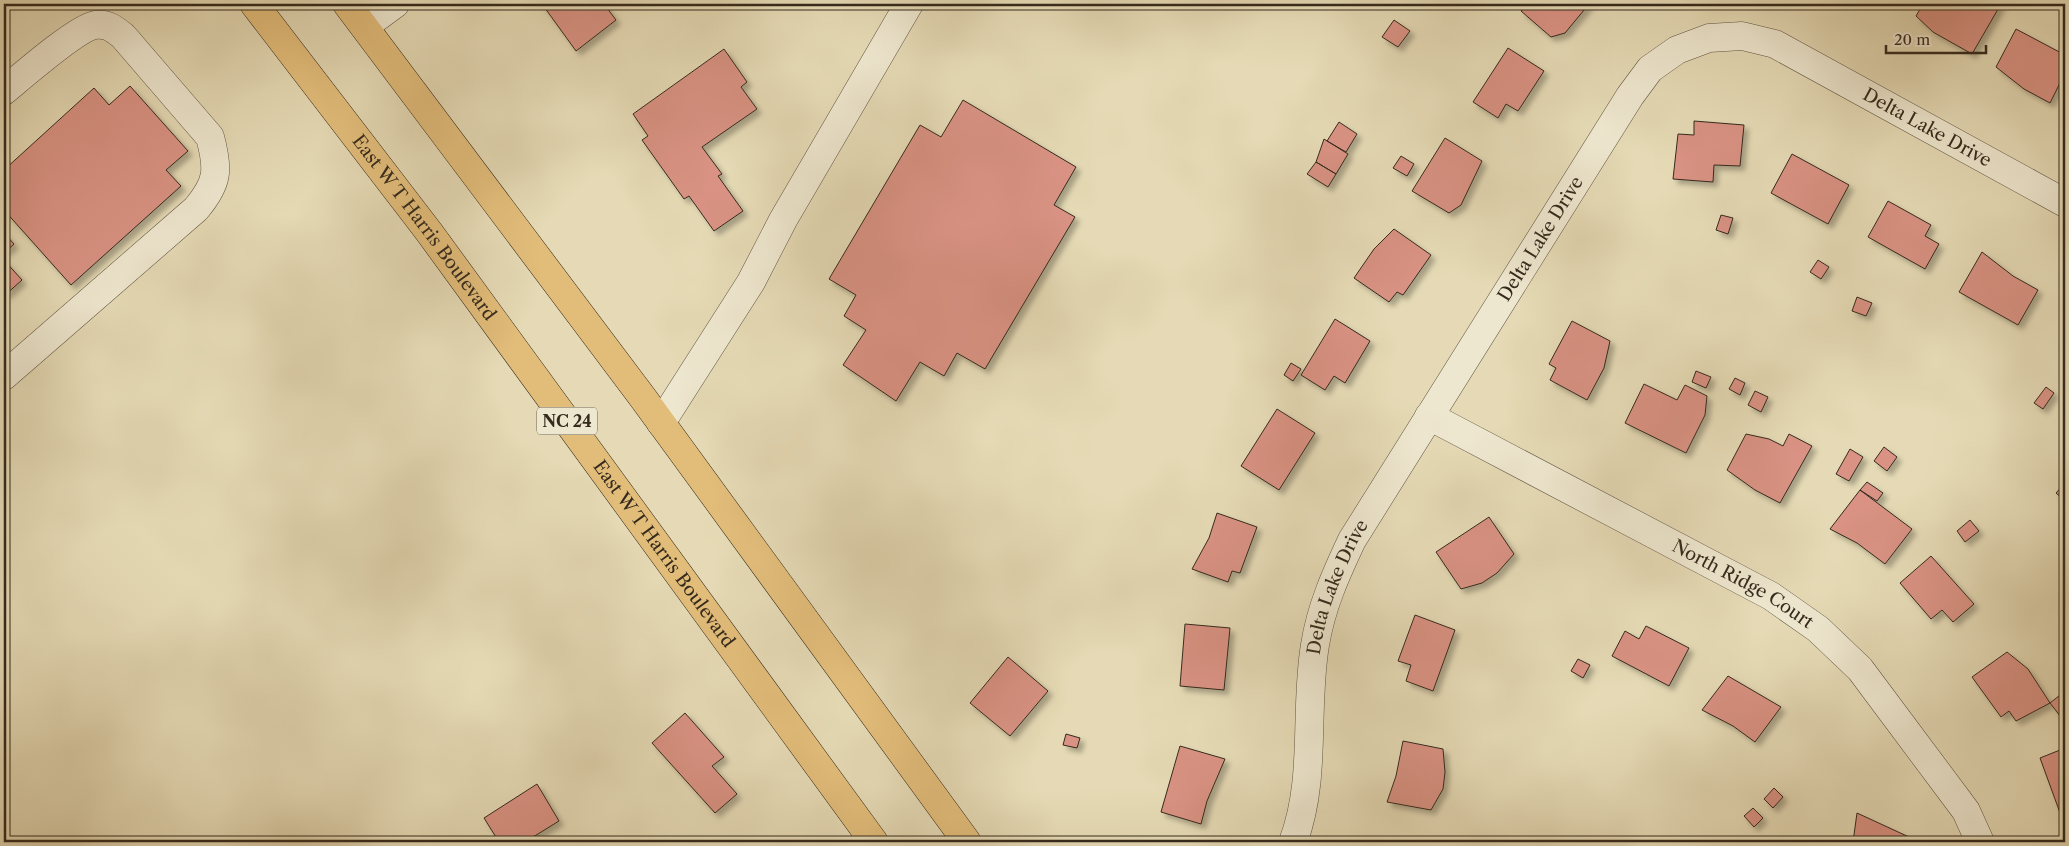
<svg xmlns="http://www.w3.org/2000/svg" width="2069" height="846" viewBox="0 0 2069 846" font-family="'Libre Caslon Text',serif">
<style>
.building{fill:#d99283;stroke:#352a1d;filter:url(#shadow)}
.lines{fill:none;stroke-linecap:round;stroke-linejoin:round}
.minor-casing{stroke:#615643;stroke-width:29}
.major-casing{stroke:#352a1d;stroke-width:29}
.minor{stroke:#eee7cf;stroke-width:28}
.major{stroke:#e2bd7a;stroke-width:28}
.labels{text-anchor:middle;stroke-width:4.5;stroke-linejoin:round;paint-order:stroke}
.shield{fill:#eee7cf;stroke:#6c6352;stroke-width:1}
.shield-label{font-size:16px;font-weight:bold;fill:#352a1d}
.street-label{font-size:18px;fill:#352a1d;stroke:#eee7cf}
</style>
<defs>
<filter id="shadow"><feDropShadow dx="4.5" dy="4.5" stdDeviation="2.5" flood-color="#0004"/></filter>
</defs>
<rect width="100%" height="100%" fill="#e5dab5"/>
<filter id="stains"><feTurbulence type="fractalNoise" baseFrequency=".004" numOctaves="4"/><feColorMatrix values="0 0 0 0 .2 0 0 0 0 .09 0 0 0 0 .02 0 0 0 .5 -.17"/></filter>
<radialGradient id="worn" r=".72"><stop offset=".6" stop-color="#630" stop-opacity="0"/><stop offset="1" stop-color="#630" stop-opacity=".3"/></radialGradient>
<!-- building -->
<path class="building" d="M542 4H604L616 20 576 51Z
M1529 4H1589L1565 33 1551 37 1521 11Z
M1923 4H1974L1980 8 1982 4H2001L1972 54 1933 32 1916 16Z
M1394 20 1410 31 1398 47 1382 37Z
M2016 29 2065 55V73L2050 103 2024 89 1996 67Z
M1508 48 1544 71 1518 111 1506 104 1498 118 1473 102Z
M724 49 747 82 741 87 757 109 702 147 722 174 718 176 743 211 714 231 689 196 684 199 642 140 648 136 633 114Z
M130 86 188 151 166 170 181 186 71 285 4 210V170L94 88 109 105Z
M963 100 1076 167 1054 205 1075 217 985 369 957 353 944 376 920 362 896 401 843 365 866 330 844 316 856 295 829 279 920 125 941 137Z
M1694 121 1744 125 1740 166 1714 165 1713 182 1673 179 1678 134 1694 135Z
M1339 122 1357 134 1346 152 1327 141Z
M1445 138 1482 161 1461 205 1449 213 1412 191Z
M1324 139 1348 154 1336 174 1316 162Z
M1792 154 1849 185 1828 224 1771 193Z
M1401 156 1414 164 1407 176 1393 168Z
M1316 162 1336 174 1328 187 1307 174Z
M1888 201 1931 225 1925 236 1939 244 1925 269 1868 237Z
M1721 215 1733 218 1728 234 1716 230Z
M1394 229 1431 255 1403 295 1397 292 1389 302 1354 278 1374 249Z
M4 233 14 244 4 253Z
M1982 252 2013 276 2038 290 2018 325 1959 292Z
M4 260 22 280 4 296Z
M1818 260 1829 267 1821 279 1810 272Z
M1857 297 1872 303 1866 316 1852 311Z
M1335 319 1370 341 1345 383 1334 376 1325 390 1301 375Z
M1572 321 1610 341 1604 368 1587 400 1550 380 1556 368 1549 364Z
M1291 363 1301 369 1293 381 1284 375Z
M1696 371 1711 377 1706 388 1692 382Z
M1735 378 1745 383 1740 395 1729 389Z
M1644 384 1677 400 1685 385 1707 396 1705 415 1686 453 1625 423Z
M2046 387 2054 393 2043 409 2034 403Z
M1755 391 1768 397 1761 412 1748 405Z
M1277 409 1315 433 1279 490 1241 466Z
M1746 434 1769 439 1783 446 1789 434 1812 446 1780 503 1755 490 1727 470Z
M1884 447 1897 457 1887 471 1874 461Z
M1850 449 1863 457 1849 481 1836 474Z
M1867 482 1883 493 1877 501 1860 490Z
M2065 483V501L2056 493Z
M1860 490 1912 529 1885 564 1857 543 1830 529Z
M1217 513 1257 527 1240 573 1232 571 1228 582 1192 569 1209 538Z
M1489 517 1514 554 1497 573 1482 583 1461 589 1436 552Z
M1970 520 1979 531 1965 542 1957 531Z
M1931 556 1974 604 1953 622 1942 610 1931 619 1900 583Z
M1415 615 1455 630 1433 691 1406 681 1411 665 1398 661Z
M1185 624 1230 628 1224 690 1180 686Z
M1646 626 1689 648 1669 686 1612 656 1625 631 1639 639Z
M2007 652 2028 669 2050 703 2016 721 2009 711 2001 717 1972 677Z
M1008 657 1048 691 1010 736 970 703Z
M1578 659 1590 665 1583 678 1571 671Z
M1728 676 1781 707 1755 742 1733 726 1702 710Z
M2065 691V720L2064 721 2050 703Z
M685 713 724 757 712 766 737 794 715 813 652 743Z
M1066 734 1080 738 1077 748 1063 745Z
M1403 741 1443 749 1445 772 1443 789 1431 810 1387 802 1396 776Z
M1180 746 1225 759 1207 801 1201 824 1161 812Z
M2065 748V821H2063L2040 758Z
M537 784 559 821 525 842H499L484 818Z
M1774 788 1783 797 1773 808 1764 799Z
M1753 808 1763 818 1754 827 1744 816Z
M1857 813 1909 837 1907 842H1853Z
M1385 837 1400 842H1384Z"/>
<g class="lines">
<defs>
<g id="minor">
<path d="M365 26 395 4"/>
<path d="M4 91C21 77 77 28 95 25 107 23 114 29 123 36L210 137C219 170 218 183 196 209L4 376"/>
<path id="s1" d="M1429 416 1771 596 1818 629 1860 669 1966 811 1980 842"/>
<path d="M661 423 751 282 783 220 909 4"/>
<path id="s2" d="M1293 842C1317 779 1304 710 1315 645 1321 607 1336 574 1352 540L1630 96 1650 69 1677 50 1709 38 1742 36 1775 44 2065 203"/>
</g>
<g id="major">
<path id="s3" d="M254 4 429 232 874 842"/>
<path d="M347 4 643 398 967 842"/>
</g>
</defs>
<!-- minor casing -->
<use href="#minor" class="minor-casing"/>
<!-- major casing -->
<use href="#major" class="major-casing"/>
<!-- minor -->
<use href="#minor" class="minor"/>
<!-- major -->
<use href="#major" class="major"/>
</g>
<g class="labels">
<!-- shield labels -->
<rect class="shield" x="537" y="407.5" width="60" height="27" rx="4"/>
<g class="shield-label">
<text x="567" y="427">NC 24</text>
</g>
<!-- street labels -->
<g class="street-label">
<text dy="6" stroke="none"><textPath href="#s2" startOffset="1176">Delta Lake Drive</textPath></text>
<text dy="6" stroke="none"><textPath href="#s3" startOffset="281">East W T Harris Boulevard</textPath></text>
<text dy="6" stroke="none"><textPath href="#s2" startOffset="666">Delta Lake Drive</textPath></text>
<text dy="6" stroke="none"><textPath href="#s3" startOffset="686">East W T Harris Boulevard</textPath></text>
<text dy="6" stroke="none"><textPath href="#s1" startOffset="356">North Ridge Court</textPath></text>
<text dy="6" stroke="none"><textPath href="#s2" startOffset="261">Delta Lake Drive</textPath></text>
</g>
</g>
<!-- margin -->
<rect width="2069" height="846" fill="none" stroke="#e5dab5" stroke-width="20"/>
<rect x="5" y="5" width="2059" height="836" fill="none" stroke="#352a1d" stroke-width="2.5"/>
<rect x="10" y="10" width="2049" height="826" fill="none" stroke="#352a1d"/>
<!-- scale -->
<path d="M1886 45v8h100v-8" fill="none" stroke="#352a1d" stroke-width="2.5"/>
<text x="1894" y="45" font-size="15" fill="#352a1d" stroke="#eee7cf" stroke-width="4" paint-order="stroke">20 m</text>
<rect width="100%" height="100%" filter="url(#stains)"/>
<rect width="100%" height="100%" fill="url(#worn)"/>
</svg>
